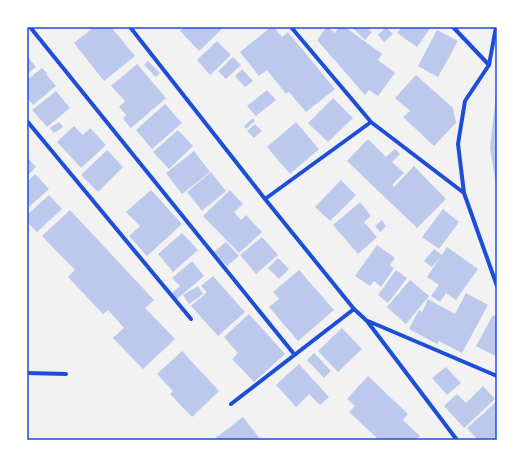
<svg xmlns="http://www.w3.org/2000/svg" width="524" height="467" viewBox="0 0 524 467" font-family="Roboto,sans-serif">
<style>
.building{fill:#bdc9ec}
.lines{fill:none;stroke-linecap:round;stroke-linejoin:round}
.minor{stroke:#1d4ed8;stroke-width:4}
.neatline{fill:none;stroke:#1d4ed8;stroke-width:1.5}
</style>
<rect width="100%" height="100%" fill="#f2f2f2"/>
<!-- building -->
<path class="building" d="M94 27H111L135 56 104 81 74 43Z
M184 27H221L222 29 199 51 180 31Z
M271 27H274L282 37 288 32 335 89 306 112 289 92 286 94 267 70 259 76 240 52Z
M327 27 335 33 339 27H345L382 54 378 60 395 73 378 96 369 90 365 95 317 40Z
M352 27H366L372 32 365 40Z
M386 27 393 34 384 42 378 35Z
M402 27H431L417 47 397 33Z
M437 30 458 41 438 77 418 66Z
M217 41 231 55 210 75 197 60Z
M27 56 36 67 27 74Z
M233 57 241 65 226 79 218 71Z
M148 61 160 73 156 77 144 65Z
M137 64 166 98 131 128 123 119 126 115 119 107 125 101 111 86Z
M42 68 47 73 46 74 56 86 33 105 27 98V80Z
M242 69 253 81 245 87 235 76Z
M416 75 453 108 456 123 434 146 403 117 410 111 395 98Z
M267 90 276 100 256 116 247 106Z
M56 91 70 108 47 127 32 110Z
M496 94 497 95 496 185 490 148Z
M333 98 353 118 328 142 308 123Z
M165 104 182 123 152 149 136 130Z
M253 118 255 121 246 129 244 126Z
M59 122 63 127 54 133 50 128Z
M296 122 319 149 290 174 267 147Z
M255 124 262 131 254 138 247 131Z
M74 126 83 135 90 128 106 145 81 168 57 142Z
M178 130 193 146 169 169 153 152Z
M368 139 386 157 395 149 400 154 392 162 404 173 392 185 394 187 414 166 446 199 417 228 347 161Z
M107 150 123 167 98 192 81 175Z
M194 151 210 172 182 194 166 173Z
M27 157 36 167 27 176Z
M211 172 226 191 202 211 187 192Z
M35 174 49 189 29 207 27 205V182Z
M341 180 356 195 330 221 315 207Z
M151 190 182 224 147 256 129 236 140 226 126 212Z
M230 190 243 204 234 212 241 220 246 215 262 232 239 253 203 216Z
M49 195 62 209 37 232 27 222V215Z
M360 202 371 216 364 222 377 237 358 254 333 225Z
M443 209 459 222 439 249 422 237Z
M70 210 154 300 145 308 175 339 143 369 113 338 124 328 108 310 103 314 68 277 75 270 42 236Z
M382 220 386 226 380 232 375 226Z
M182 233 198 250 173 272 158 254Z
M262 237 278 255 256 274 240 255Z
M226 242 239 256 227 266 214 252Z
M377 245 395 258 390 265 394 268 381 287 374 281 370 286 355 276Z
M447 247 478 269 456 300 446 293 440 302 431 296 439 285 427 277Z
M434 249 442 255 432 267 424 261Z
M278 258 289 269 279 279 268 268Z
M192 261 204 276 176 300 171 294 180 286 172 278Z
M299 270 334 310 298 341 269 307 279 299 273 292Z
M396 270 407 278 388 303 378 295Z
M213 276 245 312 218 336 191 306 207 292 201 286Z
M410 280 429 296 406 324 387 307Z
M198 286 203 294 189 304 183 295Z
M466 293 488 305 462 353 439 341 437 344 409 329 419 310 422 312 428 299 455 314Z
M249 314 285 354 254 382 232 359 238 353 224 337Z
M493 315 497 317V357L476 346Z
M342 328 362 349 338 372 318 351Z
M182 351 219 391 192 417 170 394 173 391 157 374Z
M314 353 331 371 324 378 307 360Z
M299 364 329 397 320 405 309 394 296 407 276 385Z
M446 367 461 383 447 395 432 378Z
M368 376 408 414 403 420 420 436 416 440H379L349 412 355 406 347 399Z
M483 386 495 399 464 428 444 406 457 394 466 403Z
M497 401V440H478L467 428Z
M243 417 261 440H213Z"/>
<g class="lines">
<!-- minor -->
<path class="minor" d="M30 27 294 354
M130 27 265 199 354 309 367 321 457 440
M291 27 371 122 464 193
M453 27 489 65
M496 27 489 65 465 101 458 144 464 193 497 286
M27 121 191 319
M265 199 371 122
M368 321 497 376
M27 373 66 374
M231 404 354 309"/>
</g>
<!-- border -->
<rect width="524" height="467" fill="none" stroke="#ffffff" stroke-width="56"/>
<rect x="28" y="28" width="468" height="411" class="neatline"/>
</svg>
